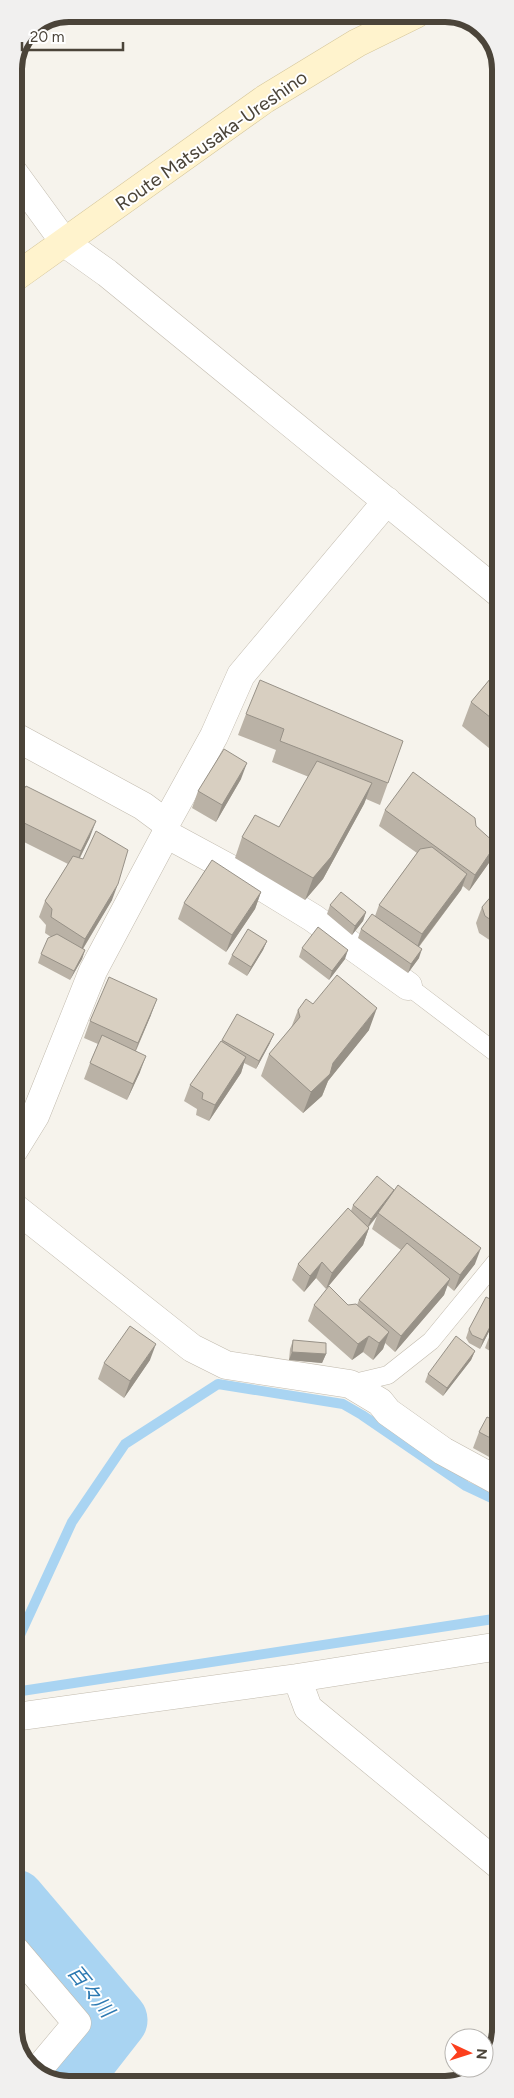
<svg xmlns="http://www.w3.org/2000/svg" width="514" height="2098" viewBox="0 0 514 2098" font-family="Figtree,'Noto Sans JP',sans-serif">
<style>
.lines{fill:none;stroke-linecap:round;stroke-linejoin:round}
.stream{stroke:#a9d4f2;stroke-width:10}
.river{stroke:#a9d4f2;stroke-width:61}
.service-casing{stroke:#c2bbae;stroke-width:19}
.minor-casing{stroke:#c2bbae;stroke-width:29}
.secondary-casing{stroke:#d6c79b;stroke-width:29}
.service{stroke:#fff;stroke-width:18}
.minor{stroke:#fff;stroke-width:28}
.secondary{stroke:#fff3cd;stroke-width:28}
.wall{fill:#bab2a6}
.shaded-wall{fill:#979187}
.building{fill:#d8cfc1;stroke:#979187}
.labels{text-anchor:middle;stroke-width:4;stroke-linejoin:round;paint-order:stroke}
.street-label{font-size:19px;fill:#4b4439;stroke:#fff}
.water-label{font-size:20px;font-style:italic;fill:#2e7ab2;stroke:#fff}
.rim{fill:none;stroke:#4b4439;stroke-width:6}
</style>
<rect width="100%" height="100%" fill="#f6f3ec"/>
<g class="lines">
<!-- stream -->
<path class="stream" d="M15 1646 72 1522 125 1444 218 1384 343 1404 362 1415 466 1486 500 1502
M15 1692 500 1618"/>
<!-- river -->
<path class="river" d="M15 1900 117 2020 67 2084"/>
<defs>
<path id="service" d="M408 986 500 1056
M350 1384 388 1375 431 1341 500 1257"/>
<path id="minor" d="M14 173 65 243 107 273 500 594
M14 736 143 806 166 823
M166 834 251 880 313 918 408 986
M14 1150 35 1116 93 971 166 834V823L214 736 241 675 387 501
M14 1207 192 1348 226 1365 350 1384 380 1402 388 1412 443 1451 500 1482
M297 1678 500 1646
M15 1717 297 1678 308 1708 500 1866
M15 1950 77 2023 36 2072"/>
<path id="secondary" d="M14 278 265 99 357 43 416 14"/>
</defs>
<!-- service casing -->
<use href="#service" class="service-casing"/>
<!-- minor casing -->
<use href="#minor" class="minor-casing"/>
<!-- secondary casing -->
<use href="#secondary" class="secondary-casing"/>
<!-- service -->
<use href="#service" class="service"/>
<!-- minor -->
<use href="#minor" class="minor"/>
<!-- secondary -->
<use href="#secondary" class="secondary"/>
</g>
<!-- wall -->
<path class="wall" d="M500 667V757L462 726 471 702Z
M246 714 403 741 380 805 366 799 364 804 323 879 305 900 235 858 242 837 279 827 309 777 272 762 276 750 238 735Z
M241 779 216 822 192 808 198 791Z
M14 804 90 837 80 858 112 900 83 949 85 950 82 959 70 980 38 963 41 954 51 937 45 933 46 925 39 917 45 901 68 864 14 837Z
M385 810 476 826 491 860 469 891 463 886 461 890 419 947V958L408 973 358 938 361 929 375 916 379 905 417 853 379 826Z
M500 886V938L496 936 494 943 479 933 476 923 482 907Z
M261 892 255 909 226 952 178 919 184 903Z
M330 905 366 912 363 921 352 935 327 914Z
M267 941 263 950 247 976 228 964 232 955Z
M302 948 345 959 329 980 299 957Z
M313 1004 369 1030 328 1081 322 1096 303 1113 261 1076 269 1054 291 1028 298 1010Z
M151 1015 136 1051 140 1072 127 1100 84 1079 90 1063 98 1044 84 1038 90 1021Z
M222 1040 270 1043 256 1069 244 1063 241 1073 209 1121 196 1115 197 1109 184 1101 190 1085Z
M394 1190 393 1192 475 1264 454 1291 447 1285 444 1295 395 1352 385 1343 383 1349 373 1360 363 1352 352 1360 308 1321 314 1305H357L359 1300 401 1250 372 1229 377 1216 368 1228H369L363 1245 326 1289 316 1278 304 1292 292 1280 298 1264 351 1211 353 1205Z
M500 1304V1310L498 1314 480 1349 469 1343 466 1338 469 1329Z
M500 1317V1357L485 1348 491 1332Z
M293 1340 326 1354 322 1363 289 1360 290 1349Z
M475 1351 471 1360 443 1396 425 1382 428 1374Z
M150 1360 124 1398 98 1379 104 1363Z
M500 1423V1463L473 1448 479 1432Z"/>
<!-- shaded-wall -->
<path class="shaded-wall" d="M247 763 241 779 216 822 222 805Z
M372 783 364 804 323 879 305 900 313 878Z
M96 821 90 837 75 867 81 851Z
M496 844 491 860 469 891 475 875Z
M467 874 461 890 416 950 422 934Z
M118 884 112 900 79 955 85 939Z
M261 892 255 909 226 952 232 935Z
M366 912 363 921 352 935 355 926Z
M267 941 263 950 247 976 251 967Z
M422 949 419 958 408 973 411 964Z
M85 950 82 959 70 980 74 971Z
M348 950 345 959 329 980 332 971Z
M157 999 151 1015 132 1059 138 1043Z
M377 1008 369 1030 328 1081 322 1096 303 1113 311 1092 333 1063Z
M274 1034 270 1043 256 1069 259 1061Z
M146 1056 140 1072 127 1100 133 1084Z
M246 1057 241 1073 209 1121 215 1105Z
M394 1190 391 1199 378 1213 377 1216 367 1228 371 1219Z
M369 1228 363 1245 326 1289 332 1273Z
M481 1248 475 1264 454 1291 460 1275Z
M322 1262 316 1278 304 1292 310 1276Z
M450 1279 444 1295 395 1352 401 1336Z
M500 1308 498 1314 480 1349 483 1340Z
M389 1332 383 1349 373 1360 379 1343Z
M369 1336 363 1352 352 1360 358 1344Z
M156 1344 150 1360 124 1398 130 1381Z
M475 1351 471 1360 443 1396 447 1388Z
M292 1352 326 1354 322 1363 289 1360Z"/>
<!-- building -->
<path class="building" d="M500 667V725L471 702Z
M260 680 403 741 388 783 280 741 284 729 246 714Z
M224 749 247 763 222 805 198 791Z
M317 761 372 783 331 857 313 878 242 837 255 815 279 827Z
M413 772 475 818 476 826 496 844 475 875 385 810Z
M26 786 96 821 81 851 14 818V804Z
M96 831 128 850 118 884 85 939 51 917 52 909 45 901 73 856 83 859Z
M432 847 467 874 422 934 379 905 420 849Z
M212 860 261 892 232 935 184 903Z
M500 886V926L485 916 482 907Z
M341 892 366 912 355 926 330 905Z
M372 914 422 949 411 964 361 929Z
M318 927 348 950 332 971 302 948Z
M248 929 267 941 251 967 232 955Z
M57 934 85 950 74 971 41 954 48 938Z
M337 975 377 1008 333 1063 330 1074 311 1092 269 1054 300 1017 298 1010 306 999 313 1004Z
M109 977 157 999 138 1043 90 1021Z
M237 1014 274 1034 259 1061 222 1040Z
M102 1035 146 1056 133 1084 90 1063Z
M221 1041 246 1057 215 1105 202 1099 203 1093 190 1085Z
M377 1176 394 1190 371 1219 353 1205Z
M398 1185 481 1248 460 1275 378 1213Z
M348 1208 369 1228 332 1273 322 1262 310 1276 298 1264Z
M407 1243 450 1279 401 1336 359 1300Z
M329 1286 348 1305 356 1304 389 1332 379 1343 369 1336 358 1344 314 1305Z
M486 1297 500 1304V1308L483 1340 472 1335 469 1329Z
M500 1317V1337L491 1332Z
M130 1326 156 1344 130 1381 104 1363Z
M456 1336 475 1351 447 1388 428 1374Z
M293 1340 326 1343V1354L292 1352Z
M487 1417 500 1423V1443L479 1432Z"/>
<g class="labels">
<!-- street labels -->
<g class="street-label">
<text transform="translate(211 140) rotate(-35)" y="7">Route Matsusaka-Ureshino</text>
</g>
<!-- water labels -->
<g class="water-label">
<text transform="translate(91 1991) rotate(51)" y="7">百々川</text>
</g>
</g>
<!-- crop -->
<path d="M0 0H514V2098H0ZM69 22H445A47 47 0 0 1 492 69V2029A47 47 0 0 1 445 2076H69A47 47 0 0 1 22 2029V69A47 47 0 0 1 69 22Z" fill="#f1f0ef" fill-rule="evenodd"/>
<path class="rim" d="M69 22H445A47 47 0 0 1 492 69V2029A47 47 0 0 1 445 2076H69A47 47 0 0 1 22 2029V69A47 47 0 0 1 69 22Z"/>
<!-- north arrow -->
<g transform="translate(469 2053) rotate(94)"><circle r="24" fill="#ffffff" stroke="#b7b4b0"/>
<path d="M0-4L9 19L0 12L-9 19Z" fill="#fc3f1d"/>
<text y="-8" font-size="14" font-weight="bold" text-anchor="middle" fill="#4b4439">N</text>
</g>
<!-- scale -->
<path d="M22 42v8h101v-8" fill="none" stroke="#4b4439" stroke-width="2.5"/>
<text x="30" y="42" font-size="15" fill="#4b4439" stroke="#ffffff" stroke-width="4" paint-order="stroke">20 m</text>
</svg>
